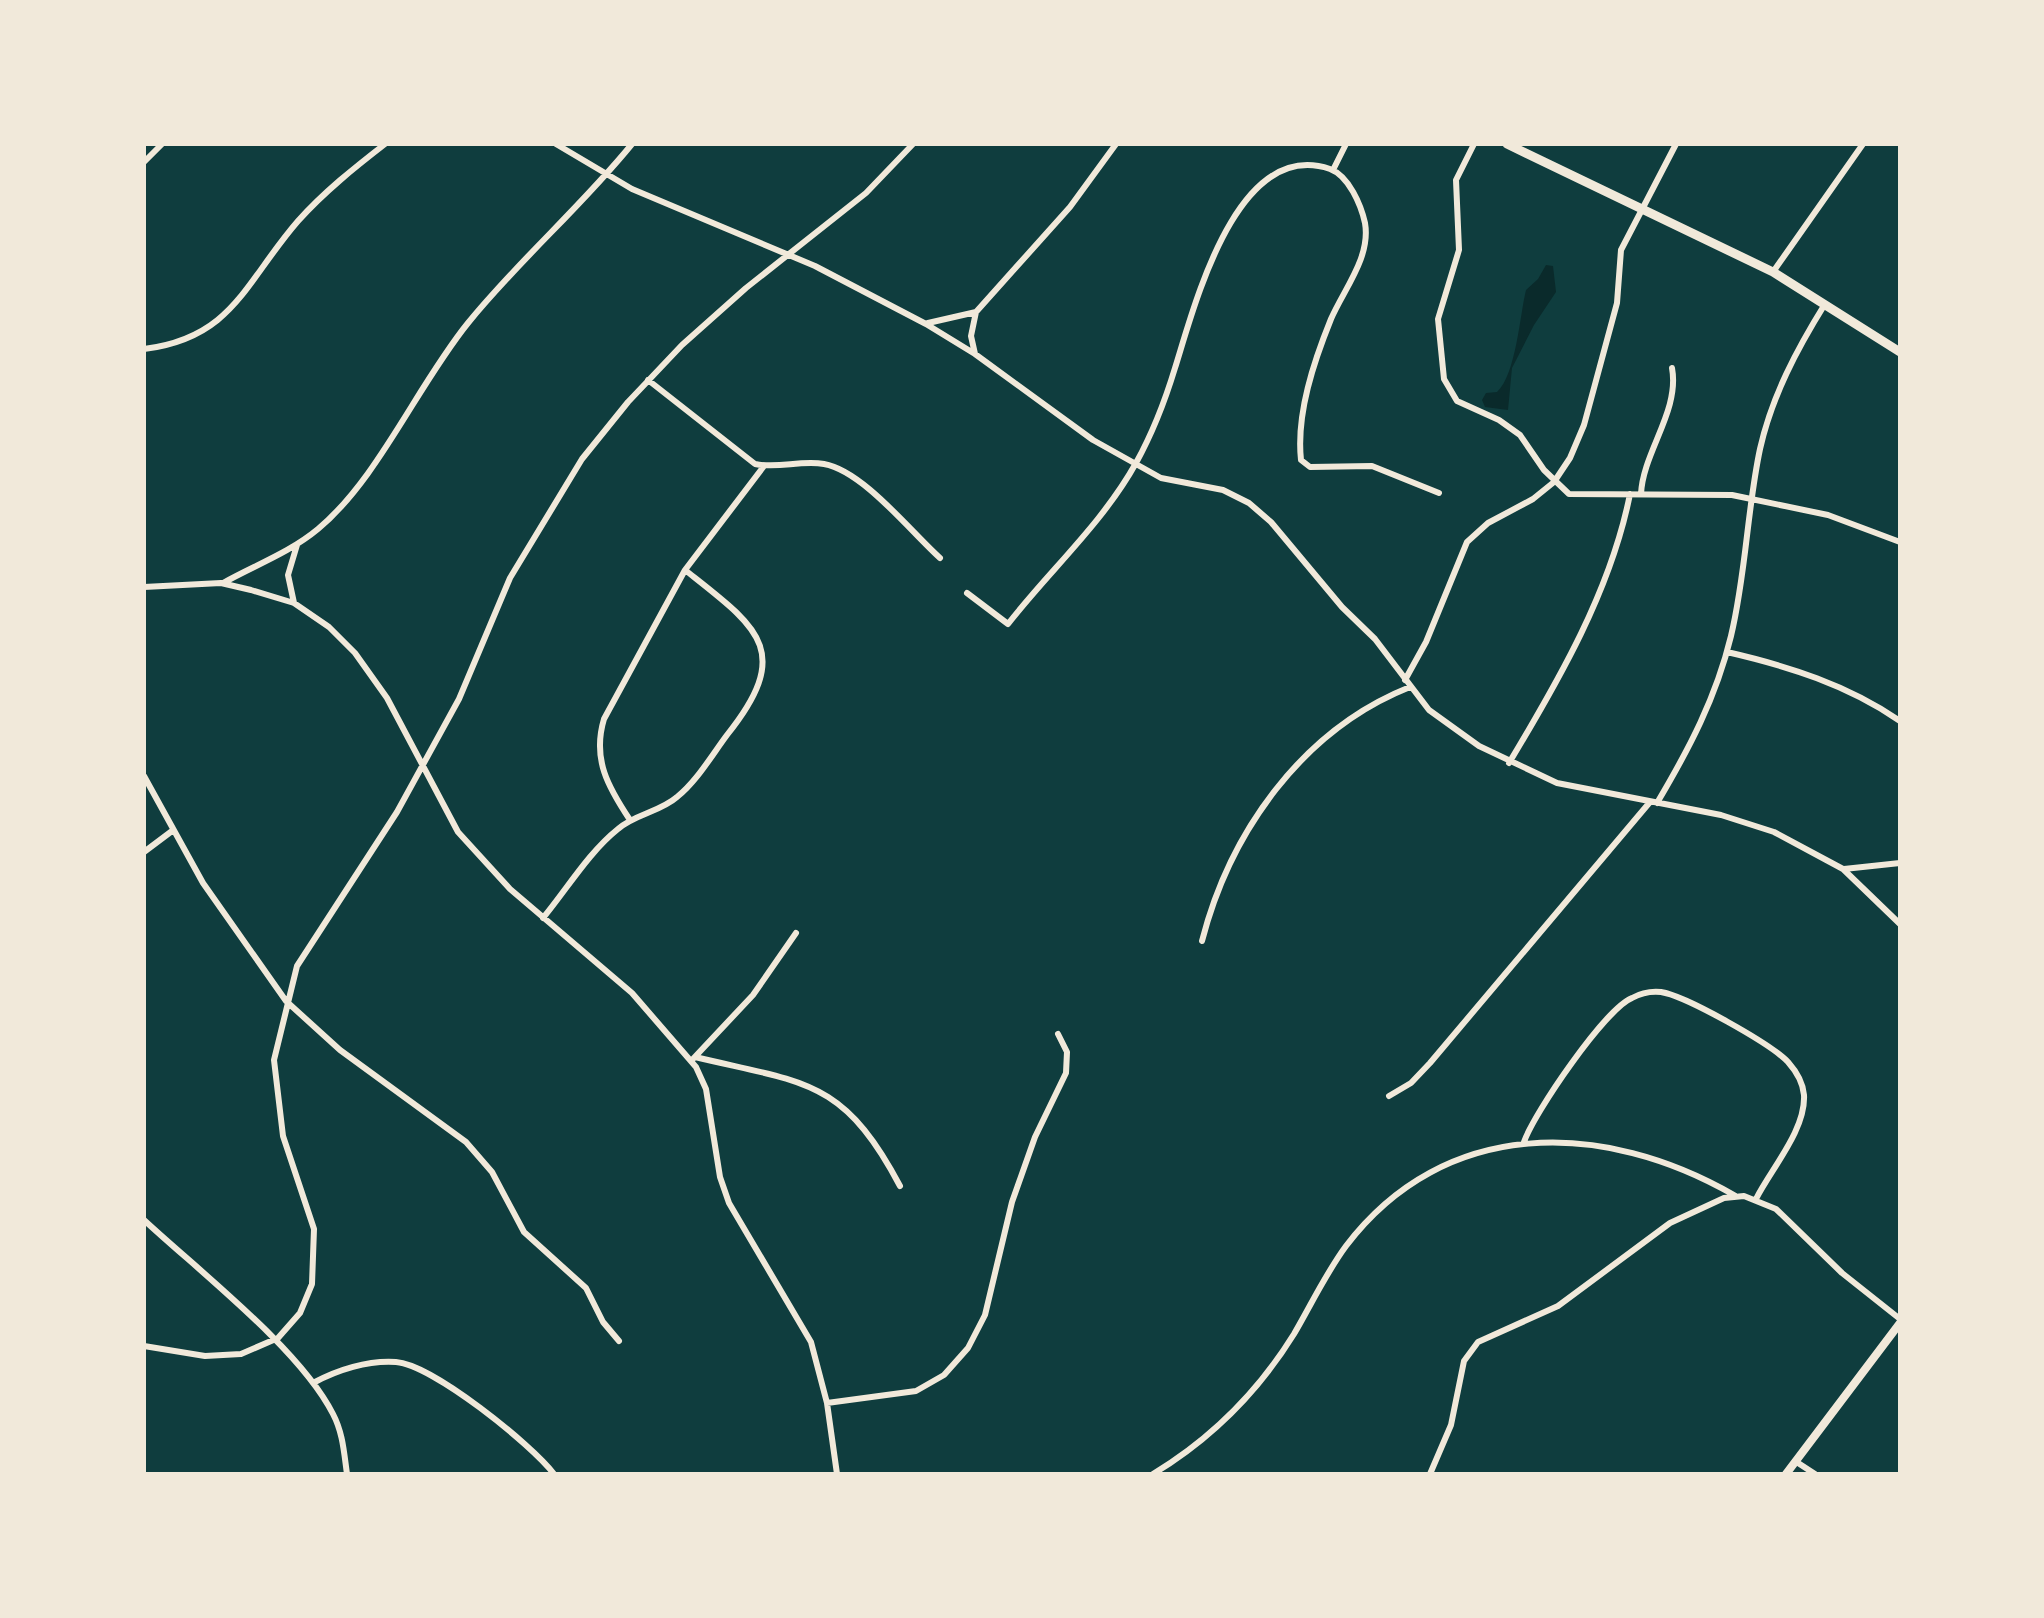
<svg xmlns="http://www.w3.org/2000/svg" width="2044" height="1618" viewBox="0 0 2044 1618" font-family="Manrope,sans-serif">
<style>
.water{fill:#0a2a2b}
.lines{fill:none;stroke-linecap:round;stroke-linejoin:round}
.minor{stroke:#f1e9da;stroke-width:6}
.secondary{stroke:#f1e9da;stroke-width:8}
.primary{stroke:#f1e9da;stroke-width:9}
</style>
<rect width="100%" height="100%" fill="#0f3d3e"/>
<!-- water -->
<path class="water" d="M1546 265 1553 266 1556 292 1534 325 1512 368 1508 410 1485 407 1482 400 1486 393 1497 392C1516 375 1520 314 1526 290L1538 279Z"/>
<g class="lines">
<!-- minor -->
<path class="minor" d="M556 144 632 189 815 266 926 324 975 354 1093 440 1161 478 1223 490 1249 503 1271 522 1342 607 1375 639 1429 710 1479 746 1557 783 1721 815 1774 832 1843 869 1900 924
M1474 144 1456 180 1459 250 1438 319 1444 379 1457 401 1499 420 1520 435 1544 470 1569 494 1732 495 1828 515 1900 542
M144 162 162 144
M1333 170 1346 144
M1773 272 1863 144
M928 323 976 312 1070 207 1116 144
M144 349C233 338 245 282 298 221 324 192 354 168 385 144
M975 354 971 336 976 312
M648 380 755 464C778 469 800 460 824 464 863 471 910 531 940 558
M1641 494C1643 452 1680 411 1672 368
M223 583C255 565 289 553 318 529 378 479 417 386 468 323 519 260 581 207 632 144
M144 587 221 583 251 590 294 603 329 627 355 653 387 698 458 832 510 889 632 993 696 1067 706 1089 720 1177 729 1203 811 1342 827 1403 837 1474
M967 593 1008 624C1050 570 1102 524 1136 463 1152 434 1165 401 1175 368 1194 308 1236 137 1330 169 1349 176 1361 205 1365 223 1371 257 1344 289 1331 319 1314 361 1296 414 1301 460L1310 467 1372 466 1439 493
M294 603 288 575 297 545
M1727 652C1788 666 1848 685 1900 721
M1405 680 1426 642 1467 542 1488 523 1533 499 1554 482 1570 458 1584 425 1617 303 1621 250 1676 144
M1509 763C1559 680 1611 590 1630 494
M144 776 203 883 286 1001 340 1050 466 1142 492 1172 524 1232 586 1288 603 1322 619 1341
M1657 803C1689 749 1716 698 1731 636 1746 574 1747 510 1760 449 1772 396 1797 349 1825 304
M630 820C608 787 592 759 604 719L685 570 764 466
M144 852 172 831
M1844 869 1900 863
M543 918C567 889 589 852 618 829 635 814 660 812 677 797 697 781 712 755 727 735 795 650 757 627 685 570
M1202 941C1230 832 1302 730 1410 687
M695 1057C804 1083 843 1078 900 1186
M692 1060 753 995 796 933
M1389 1096 1411 1083 1430 1063 1650 802
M1524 1142C1534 1113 1605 1009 1632 998 1641 993 1651 991 1661 992 1686 996 1771 1044 1788 1062 1796 1071 1803 1083 1804 1095 1806 1130 1771 1169 1756 1199
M144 1220C200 1272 300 1349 333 1414 343 1433 344 1453 347 1474
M144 1346 205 1356 241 1354 278 1338 300 1313 312 1284 314 1229 283 1136 274 1060 297 966 397 812 459 699 510 578 582 459 628 402 682 345 746 288 866 193 913 144
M313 1383C337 1370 368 1360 396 1362 433 1365 531 1444 554 1474
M827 1403 916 1391 944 1375 968 1348 985 1315 1012 1202 1035 1137 1066 1073 1067 1052 1058 1034
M1795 1461 1815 1474
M1153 1474C1211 1439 1258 1392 1294 1334 1311 1305 1326 1273 1346 1246 1445 1116 1604 1120 1734 1195
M1430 1474 1451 1425 1464 1361 1478 1342 1558 1306 1670 1223 1724 1198 1744 1196 1776 1209 1842 1273 1900 1319"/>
<!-- secondary -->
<path class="secondary" d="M1786 1474 1900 1323"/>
<!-- primary -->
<path class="primary" d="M1507 144 1773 272 1900 352"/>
</g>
<!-- border -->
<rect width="2044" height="1618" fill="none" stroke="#f1e9da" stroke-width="292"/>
</svg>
